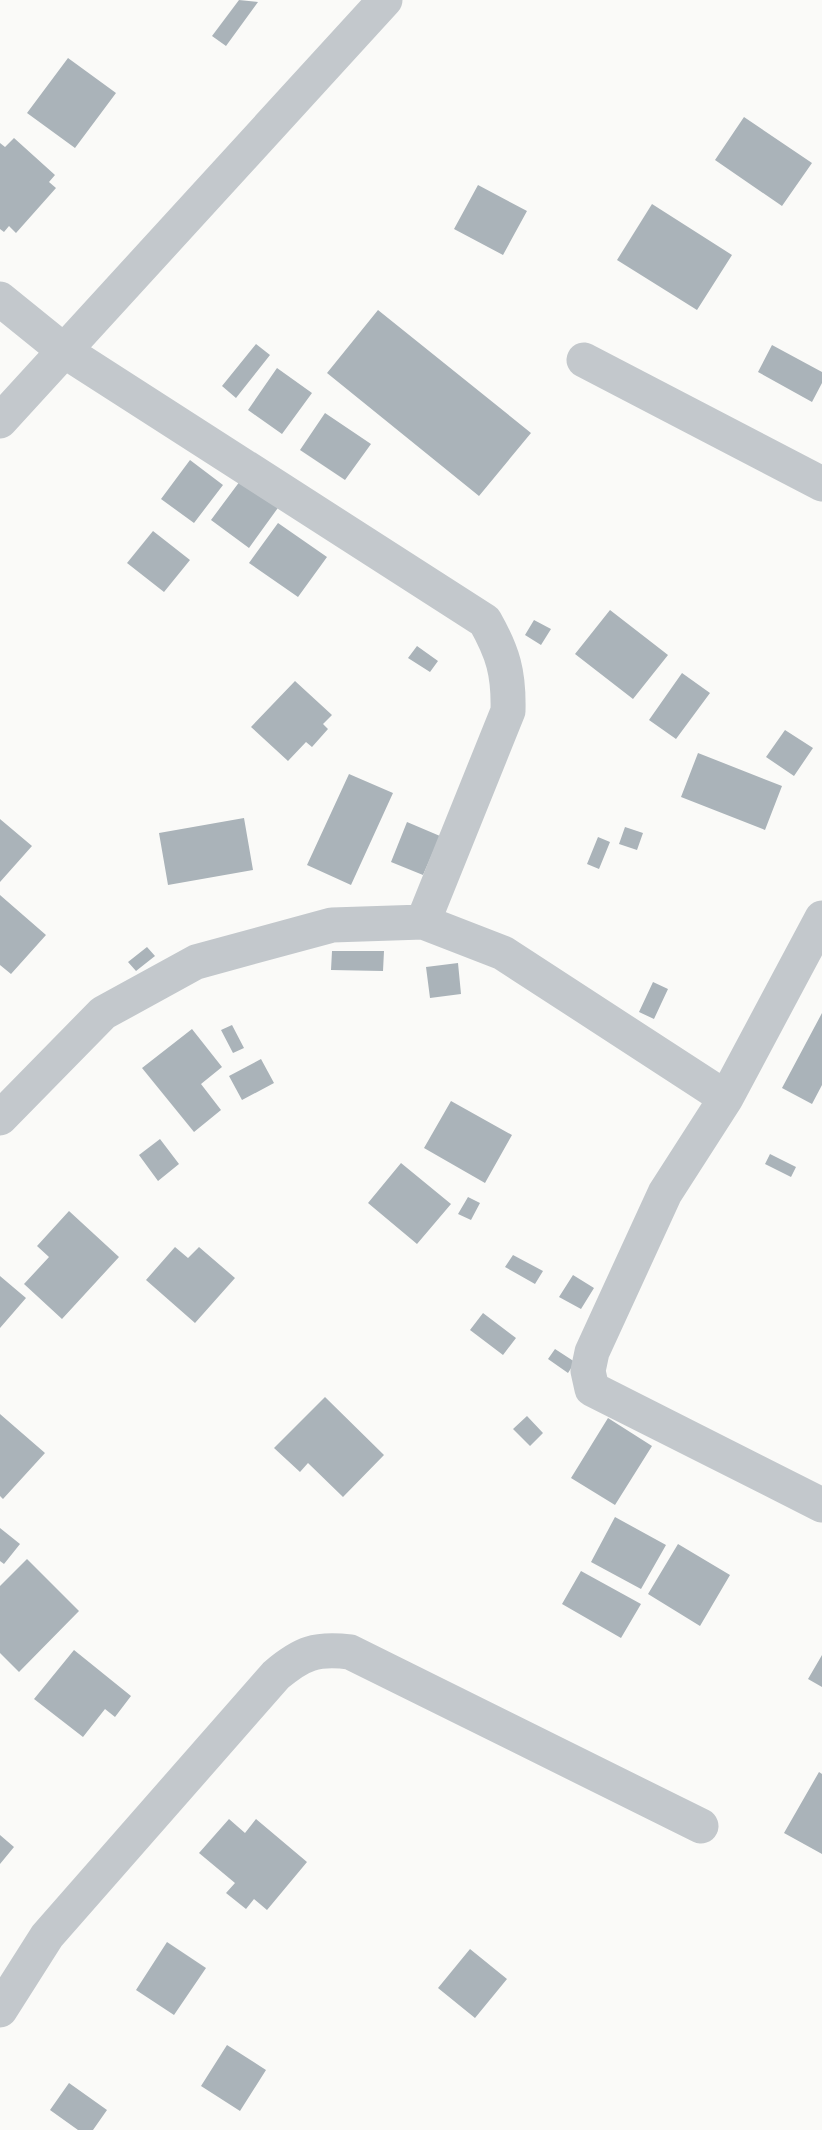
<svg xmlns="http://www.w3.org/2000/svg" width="822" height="2130" viewBox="0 0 822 2130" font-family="Ubuntu,sans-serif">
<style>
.building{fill:#aab3b9}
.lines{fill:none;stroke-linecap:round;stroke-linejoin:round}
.street{stroke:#c3c8cc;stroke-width:35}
</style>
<rect width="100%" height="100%" fill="#fafaf8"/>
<!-- building -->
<path class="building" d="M239 0 258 2 226 46 212 36Z
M68 58 116 93 75 148 27 113Z
M744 117 812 163 782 206 715 160Z
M14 138 55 175 49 182 56 188 16 233 9 226 4 232 0 229V143L5 147Z
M478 185 527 211 503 255 454 229Z
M652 204 732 255 697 310 617 260Z
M378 310 531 433 479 496 327 373Z
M256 344 270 355 236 398 222 386Z
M772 345 822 372V383L812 402 758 372Z
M277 368 312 393 282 434 248 410Z
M325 413 371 444 345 480 300 450Z
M190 460 223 485 194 523 161 499Z
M243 477 280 505 249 548 211 520Z
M278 523 327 557 298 597 249 563Z
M153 531 190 560 164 592 127 563Z
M610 610 668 655 633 699 575 654Z
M534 620 551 629 541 645 525 635Z
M417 646 438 661 430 672 408 658Z
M682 673 710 693 676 739 649 720Z
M295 681 332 715 323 724 328 729 312 747 306 742 288 761 251 727Z
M785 730 813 748 794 776 766 757Z
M698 753 782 786 765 830 681 797Z
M349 774 393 793 351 885 307 865Z
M244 818 253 870 168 885 159 833Z
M0 819 32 846 0 882Z
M407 822 440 836 423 875 391 862Z
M625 827 643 833 637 850 619 844Z
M598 837 610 842 599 869 587 864Z
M0 895 46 935 11 974 0 965Z
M147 947 155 956 136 971 128 962Z
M332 951H384L383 971 331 970Z
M458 963 461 994 430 998 426 967Z
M653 982 668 989 654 1019 639 1012Z
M822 1013V1085L812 1104 782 1088Z
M232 1025 244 1048 233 1053 221 1030Z
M192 1029 222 1067 201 1084 221 1110 194 1132 142 1068Z
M261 1059 274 1083 242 1100 229 1076Z
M451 1101 512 1135 485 1183 424 1148Z
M160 1139 179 1164 158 1181 139 1155Z
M770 1154 796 1167 791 1177 765 1164Z
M401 1163 451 1204 417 1244 368 1203Z
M468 1197 480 1203 471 1220 458 1214Z
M69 1211 119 1257 62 1319 24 1284 49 1257 37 1246Z
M175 1247 188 1258 199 1247 235 1278 195 1323 146 1280Z
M513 1255 543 1271 535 1284 505 1267Z
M573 1275 594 1288 581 1309 559 1297Z
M0 1276 26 1298 0 1328Z
M483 1313 516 1338 503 1355 470 1330Z
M555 1349 575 1362 568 1373 548 1359Z
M325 1397 384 1455 343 1497 308 1463 300 1472 274 1448Z
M0 1414 45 1453 3 1499 0 1496Z
M527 1416 543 1433 530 1446 513 1429Z
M608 1418 652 1446 615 1505 571 1478Z
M615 1517 666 1545 641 1589 591 1562Z
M0 1528 20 1544 4 1564 0 1561Z
M678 1544 730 1575 700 1626 648 1594Z
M27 1559 79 1611 19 1672 0 1653V1586Z
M581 1571 641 1604 621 1638 562 1604Z
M74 1650 131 1696 115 1717 105 1709 83 1737 34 1699Z
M822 1655V1687L808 1679Z
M819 1772 822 1774V1854L784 1833Z
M229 1819 245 1833 256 1819 307 1862 267 1910 254 1899 246 1909 226 1893 235 1883 199 1853Z
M0 1835 14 1847 0 1864Z
M167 1942 206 1968 174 2015 136 1990Z
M470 1949 507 1979 475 2018 438 1988Z
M227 2045 266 2070 240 2111 201 2086Z
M69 2083 107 2110 93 2130H78L50 2110Z"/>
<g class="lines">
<!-- street -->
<path class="street" d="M0 299 63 350 485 621C503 653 509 673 508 711L423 922
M584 360 822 484
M0 421 385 0
M822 918 726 1098 665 1193 592 1352 588 1371 592 1389 822 1505
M0 1118 103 1013 196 962 332 925 423 922 503 953 726 1098
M0 2010 47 1936 276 1675C302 1653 316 1648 350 1652L701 1826"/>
</g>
</svg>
